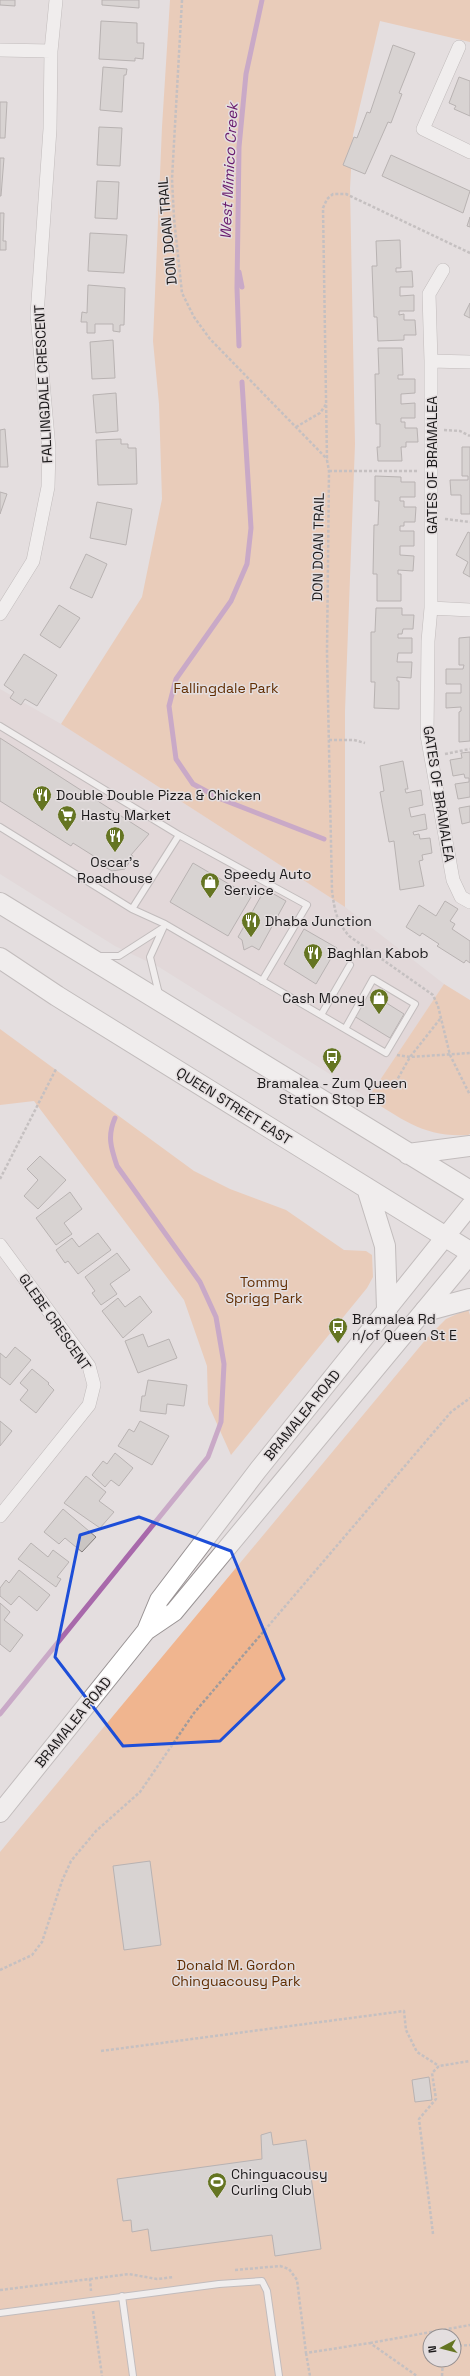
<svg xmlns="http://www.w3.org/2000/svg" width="470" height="2376" viewBox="0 0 470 2376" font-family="'Space Grotesk',sans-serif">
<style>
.built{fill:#dfd0d2}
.green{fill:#f0b58f;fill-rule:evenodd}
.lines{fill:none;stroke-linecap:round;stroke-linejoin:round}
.stream{stroke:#a869ab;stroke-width:5}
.building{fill:#cac5c3;stroke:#837d7c}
.service-casing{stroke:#999394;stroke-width:8}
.minor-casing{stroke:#999394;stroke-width:14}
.secondary-casing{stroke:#999394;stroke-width:20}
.primary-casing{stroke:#999394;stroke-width:22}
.path{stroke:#a09c9d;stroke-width:2.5;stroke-dasharray:3 2;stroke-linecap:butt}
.service{stroke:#fff;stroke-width:6}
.minor{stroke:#fff;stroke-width:13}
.secondary{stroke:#fff;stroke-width:18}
.primary{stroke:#fff;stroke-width:20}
.marked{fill:none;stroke:#1d4ed8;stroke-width:3;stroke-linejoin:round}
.labels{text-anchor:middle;stroke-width:3;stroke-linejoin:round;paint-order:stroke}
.street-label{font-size:14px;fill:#1b191a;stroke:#e4dedf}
.park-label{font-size:14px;fill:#612d02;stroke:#e4dedf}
.poi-label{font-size:14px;fill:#1b191a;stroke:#e4dedf;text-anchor:start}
.water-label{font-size:15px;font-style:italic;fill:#681a6d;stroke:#e4dedf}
</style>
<rect width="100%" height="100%" fill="#e4dedf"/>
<!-- built -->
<path class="built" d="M0 689 61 724 345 907 444 984 368 1098 159 967 115 946 0 874Z"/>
<!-- green -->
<path class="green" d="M170 0H470V42L380 21 353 135 350 188 355 444 345 711V907L61 724 142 597 162 499 159 404 153 341 162 127Z
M444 984 470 1000V1134L468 1135C425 1138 402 1119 368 1098Z
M0 1029 194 1171 230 1189 286 1210 344 1250 366 1251 372 1255 373 1277 367 1288 231 1455 208 1404 207 1366 184 1300 34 1101 0 1105Z
M468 1309 470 1315V2376H0V1852L427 1338 446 1319ZM430 2336H454V2360H430Z"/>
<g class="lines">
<!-- stream -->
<path class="stream" d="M239 272 242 287
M239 346 237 288 239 147 246 74 262 0
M242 382 251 528 247 564 231 601 176 679 169 706 176 759 193 784 221 799 324 839
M0 1714 208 1457 221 1422 224 1364 216 1317 200 1282 117 1166C111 1148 107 1136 115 1118"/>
</g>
<!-- building -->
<path class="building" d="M0 0H15V6L0 5Z
M102 0H139V8L102 5Z
M101 21 137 23V43H144L143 59 135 58V61L99 59Z
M393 45 415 53 399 93 402 94 391 123 388 122 365 174 343 165 354 137 357 138 367 112 370 113Z
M103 67 127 69 126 75H124L122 112 100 110Z
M459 77 470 81V116L454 109 456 106 449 103Z
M0 102H7L5 138H0Z
M99 127 122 128 120 166 97 165Z
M391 155 470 191 463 213 382 176Z
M0 158H4L1 196H0Z
M97 181 119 182 117 219 95 218Z
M0 213H4L3 241H6V250H0Z
M470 217V227L467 226Z
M90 233 127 235 124 273 88 271Z
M400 240 401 268H396V272L412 271 413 287H400V296L414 295V311H399V315L404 314V320H415L416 335H404V340L378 341 377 317H374L372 266H377L376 241Z
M88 285 125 288 124 325H120V332L113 331V324H95V333H87V322H81L82 312 87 313Z
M470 303V318L464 315Z
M113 340 115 378 92 379 90 342Z
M378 348H402L403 375H398V379H415V393L401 394V404L415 403V418H401V422H405V428H417L418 442H406V447H401L402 461H378L377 447H380V424H376L375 374H379Z
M116 393 118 431 96 433 93 395Z
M5 429 8 467H0V430Z
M121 439V444H128V448H136L137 484 98 485 96 440Z
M462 447H470V514H461V495H451L450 480H468V476H462Z
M375 476 401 477V482H415V497H400V501H404V507H416L415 522H404V526H400V531H414V546H400V555L414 556 413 571 398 570V574H401V601H377V574H373L374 525H378L379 501H375Z
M0 492 7 494 0 514Z
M97 502 132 509 126 545 90 538Z
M468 532 470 533V577L463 573 468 562 456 555Z
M86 554 107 564 92 598 70 588Z
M59 605 80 618 60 648 40 635Z
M376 608H402V615H414L413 629H403L402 634H398V638H412V653H398L397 662H412L411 678 397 677V681H399V709L374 708 375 682H371V632H375Z
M470 637V741L459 742V712L461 711V707L446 708V693H461V684H446V669H463L464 665H459V638Z
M24 654 57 675 37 706 25 699 21 705 10 698 14 692 4 685Z
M0 738 149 834 131 855 133 856 125 869 112 871 98 863 100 860 73 843 71 846 0 801Z
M470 752V797L458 799 455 784 469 782V778H465L464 774 453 776 450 760 462 758 461 753Z
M403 761 408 789H405L406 793 421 790 423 805 409 808 411 817 425 814 427 829 413 832 414 835 419 834 420 839 430 838 432 853 422 855 423 860 419 861 424 886 400 890 394 841 389 842 380 792 384 791 380 766Z
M470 806V822L462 824 459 808Z
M193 863 251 897 228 936 170 902Z
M265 889 286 901 259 950 252 946 244 950 242 940 238 937Z
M445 901 458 909 450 921 455 924 452 929 470 941V963L466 960 464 963 437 946 439 944 422 933 420 936 406 927 419 905 436 916Z
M304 929 337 948 316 984 284 964Z
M369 992 404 1014 390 1038 354 1016Z
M40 1156 66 1180 38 1209 24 1196 38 1180 27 1169Z
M70 1192 82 1209 64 1223 72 1234 56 1245 36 1218Z
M98 1233 111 1250 78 1274 68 1261 65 1263 56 1250 72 1238 79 1247Z
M117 1253 130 1270 110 1284 117 1294 101 1305 92 1293 95 1291 85 1277Z
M140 1296 152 1312 123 1338 102 1311 118 1298 125 1307Z
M143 1334 148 1347 169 1339 177 1358 138 1373 125 1341Z
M15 1347 31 1360 10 1385 0 1377V1353L6 1358Z
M32 1369 49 1383 48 1384 54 1390 36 1413 20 1400 28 1390 20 1383Z
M148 1380 187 1385 184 1406 167 1404 166 1414 140 1411 142 1396H145Z
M0 1421 12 1431 0 1446Z
M140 1421 169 1436 152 1465 118 1446 129 1429 134 1432Z
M115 1453 133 1468 119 1486 111 1480 105 1487 92 1475 103 1461 107 1464Z
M86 1476 106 1492 99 1501 114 1512 100 1528 64 1503Z
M63 1509 96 1537 82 1552 65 1538 59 1544 44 1532Z
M31 1543 48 1557 53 1550 69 1562 57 1577 61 1579 56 1587 18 1559Z
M19 1570 50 1595 37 1611 19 1596 11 1605 0 1596V1588L6 1580 9 1583Z
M0 1603 10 1612 4 1620 23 1635 10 1652 0 1644Z
M150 1861 161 1945 124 1950 113 1866Z
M429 2077 432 2100 415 2102 412 2080Z
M271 2132 273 2145 306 2140 321 2249 275 2256 272 2235 151 2251 148 2229 132 2232 131 2220 123 2221 117 2179 262 2159 261 2135Z"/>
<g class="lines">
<defs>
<path id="service" d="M0 726 179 835 132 909
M0 827 132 909 165 924 386 1053 415 1004 373 979 345 1029
M179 835 307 905 262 981
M97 956H119L161 929
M159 994 150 957 165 924
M321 1015 350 965
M122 2296 133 2376
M0 2313 219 2284 262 2281 267 2291 279 2376"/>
<path id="minor" d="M459 47 423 129 470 152
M0 50 51 51
M431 361 429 294 443 270
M470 362 431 361V608L428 641 427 735 453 880 461 897 470 902
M431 608 470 610
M0 614 33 561 48 487 49 449 37 315 50 129 51 51 56 0
M0 1245 89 1366 94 1385 89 1405 0 1516"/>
<path id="secondary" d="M146 1631 159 1600 258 1470 470 1206
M0 1813 146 1631 174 1612 470 1255"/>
<path id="primary" d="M0 903 470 1191
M0 958 57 996 470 1252
M408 1154 470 1146
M367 1188 385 1246 387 1309
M425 1311 470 1299"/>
</defs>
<!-- service casing -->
<use href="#service" class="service-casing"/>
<!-- minor casing -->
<use href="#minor" class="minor-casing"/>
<!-- secondary casing -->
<use href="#secondary" class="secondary-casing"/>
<!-- primary casing -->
<use href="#primary" class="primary-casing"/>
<!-- path -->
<path class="path" d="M182 0 172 179 174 218 182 293 194 317 210 339 327 459
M470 253 346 194H333L327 199 323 208 327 460 329 471 327 653 332 891C335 912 336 920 349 936L433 995 438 1006 450 1055 470 1095
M296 427 320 413 327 403
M444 430 460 431 470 436
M329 471H417
M445 519 470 522
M329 740H354L365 743
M445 754 470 749
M397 1055 410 1057 470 1053
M393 1087 410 1057 440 1019
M0 1179 56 1069
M0 1970 32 1955 42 1942 62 1881 71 1861 96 1831 140 1792 194 1713 451 1412 470 1398
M101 2051 404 2011 406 2030 417 2052 439 2066
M433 2234 419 2119 436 2099 432 2073 439 2066 470 2061
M235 2270 280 2266 289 2269 297 2280 306 2353 370 2343 417 2376
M90 2279 129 2274 157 2279 174 2277
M0 2290 90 2279 91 2291
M93 2311 102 2376
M370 2343 470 2325
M454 2346 470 2345
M306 2353 310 2376
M442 2376 443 2360"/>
<!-- service -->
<use href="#service" class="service"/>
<!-- minor -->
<use href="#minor" class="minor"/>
<!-- secondary -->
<use href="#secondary" class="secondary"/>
<!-- primary -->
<use href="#primary" class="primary"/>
</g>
<!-- marked area -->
<path d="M0 0H470V2376H0ZM139 1517 231 1551 284 1679 220 1741 123 1746 55 1657 80 1535Z" fill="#e4dedf" fill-opacity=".55" fill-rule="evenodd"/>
<path class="marked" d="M139 1517 231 1551 284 1679 220 1741 123 1746 55 1657 80 1535Z"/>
<!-- icons -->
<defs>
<symbol id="restaurant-pin" viewBox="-11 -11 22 30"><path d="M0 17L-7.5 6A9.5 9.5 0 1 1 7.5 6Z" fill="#657522" stroke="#e4dedf"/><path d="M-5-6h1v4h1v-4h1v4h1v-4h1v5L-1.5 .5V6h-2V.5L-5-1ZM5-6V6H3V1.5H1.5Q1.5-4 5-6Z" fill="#fff"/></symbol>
<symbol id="supermarket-pin" viewBox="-11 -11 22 30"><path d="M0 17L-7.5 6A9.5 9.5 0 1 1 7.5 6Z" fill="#657522" stroke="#e4dedf"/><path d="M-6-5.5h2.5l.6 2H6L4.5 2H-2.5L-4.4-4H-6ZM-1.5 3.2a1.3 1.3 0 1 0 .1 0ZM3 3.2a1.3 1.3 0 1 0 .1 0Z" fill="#fff"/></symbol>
<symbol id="shop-pin" viewBox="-11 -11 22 30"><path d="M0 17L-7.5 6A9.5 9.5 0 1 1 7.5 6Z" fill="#657522" stroke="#e4dedf"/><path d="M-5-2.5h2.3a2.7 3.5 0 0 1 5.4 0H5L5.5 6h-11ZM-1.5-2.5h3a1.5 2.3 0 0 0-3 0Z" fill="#fff"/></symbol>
<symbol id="bus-pin" viewBox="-11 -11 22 30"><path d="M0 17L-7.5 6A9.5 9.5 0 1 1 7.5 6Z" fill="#657522" stroke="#e4dedf"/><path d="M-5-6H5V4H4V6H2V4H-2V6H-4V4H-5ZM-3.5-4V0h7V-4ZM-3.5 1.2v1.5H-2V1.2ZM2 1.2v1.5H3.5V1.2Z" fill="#fff"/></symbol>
<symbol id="stadium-pin" viewBox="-11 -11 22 30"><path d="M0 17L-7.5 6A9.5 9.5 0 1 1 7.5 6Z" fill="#657522" stroke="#e4dedf"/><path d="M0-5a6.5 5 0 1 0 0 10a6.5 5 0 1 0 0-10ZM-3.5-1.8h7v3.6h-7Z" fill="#fff"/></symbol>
</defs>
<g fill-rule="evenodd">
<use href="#restaurant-pin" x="31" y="784" width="22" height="30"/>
<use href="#supermarket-pin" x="56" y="804" width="22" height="30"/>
<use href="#restaurant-pin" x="104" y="825" width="22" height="30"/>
<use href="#shop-pin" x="199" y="871" width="22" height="30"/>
<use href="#restaurant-pin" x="240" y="910" width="22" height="30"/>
<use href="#restaurant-pin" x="302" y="942" width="22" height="30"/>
<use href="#shop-pin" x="368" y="987" width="22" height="30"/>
<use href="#bus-pin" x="321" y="1046" width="22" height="30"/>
<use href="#bus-pin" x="327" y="1316" width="22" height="30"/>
<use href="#stadium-pin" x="206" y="2171" width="22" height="30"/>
</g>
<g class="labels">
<!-- street labels -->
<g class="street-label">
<text transform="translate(167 231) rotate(-95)" y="5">DON DOAN TRAIL</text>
<text transform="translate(43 384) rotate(-93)" y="5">FALLINGDALE CRESCENT</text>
<text transform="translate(432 465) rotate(-90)" y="5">GATES OF BRAMALEA</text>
<text transform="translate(318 547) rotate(-89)" y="5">DON DOAN TRAIL</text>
<text transform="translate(439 794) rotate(81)" y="5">GATES OF BRAMALEA</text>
<text transform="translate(234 1106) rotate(32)" y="5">QUEEN STREET EAST</text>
<text transform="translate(55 1322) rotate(55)" y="5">GLEBE CRESCENT</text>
<text transform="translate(302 1415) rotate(-51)" y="5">BRAMALEA ROAD</text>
<text transform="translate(73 1722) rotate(-51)" y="5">BRAMALEA ROAD</text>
</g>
<!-- park labels -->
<g class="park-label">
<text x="226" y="693">Fallingdale Park</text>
<text x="264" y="1287">Tommy<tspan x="264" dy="16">Sprigg Park</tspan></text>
<text x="236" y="1970">Donald M. Gordon<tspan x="236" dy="16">Chinguacousy Park</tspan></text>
</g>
<!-- poi labels -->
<g class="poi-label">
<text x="56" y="800">Double Double Pizza &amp; Chicken</text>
<text x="81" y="820">Hasty Market</text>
<text x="115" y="867" text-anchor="middle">Oscar's<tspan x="115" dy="16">Roadhouse</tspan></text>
<text x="224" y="879">Speedy Auto<tspan x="224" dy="16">Service</tspan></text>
<text x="265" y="926">Dhaba Junction</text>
<text x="327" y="958">Baghlan Kabob</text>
<text x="365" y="1003" text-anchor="end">Cash Money</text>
<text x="332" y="1088" text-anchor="middle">Bramalea - Zum Queen<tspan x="332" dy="16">Station Stop EB</tspan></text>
<text x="352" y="1324">Bramalea Rd<tspan x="352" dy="16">n/of Queen St E</tspan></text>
<text x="231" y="2179">Chinguacousy<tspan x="231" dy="16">Curling Club</tspan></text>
</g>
<!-- water labels -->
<g class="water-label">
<text transform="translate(229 171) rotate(-87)" y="5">West Mimico Creek</text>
</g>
</g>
<!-- north arrow -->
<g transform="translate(442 2348) rotate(263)"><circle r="19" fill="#e4dedf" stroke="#948f90"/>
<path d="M0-3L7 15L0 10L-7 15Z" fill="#657522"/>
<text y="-6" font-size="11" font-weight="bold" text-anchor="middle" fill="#1b191a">N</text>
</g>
</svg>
